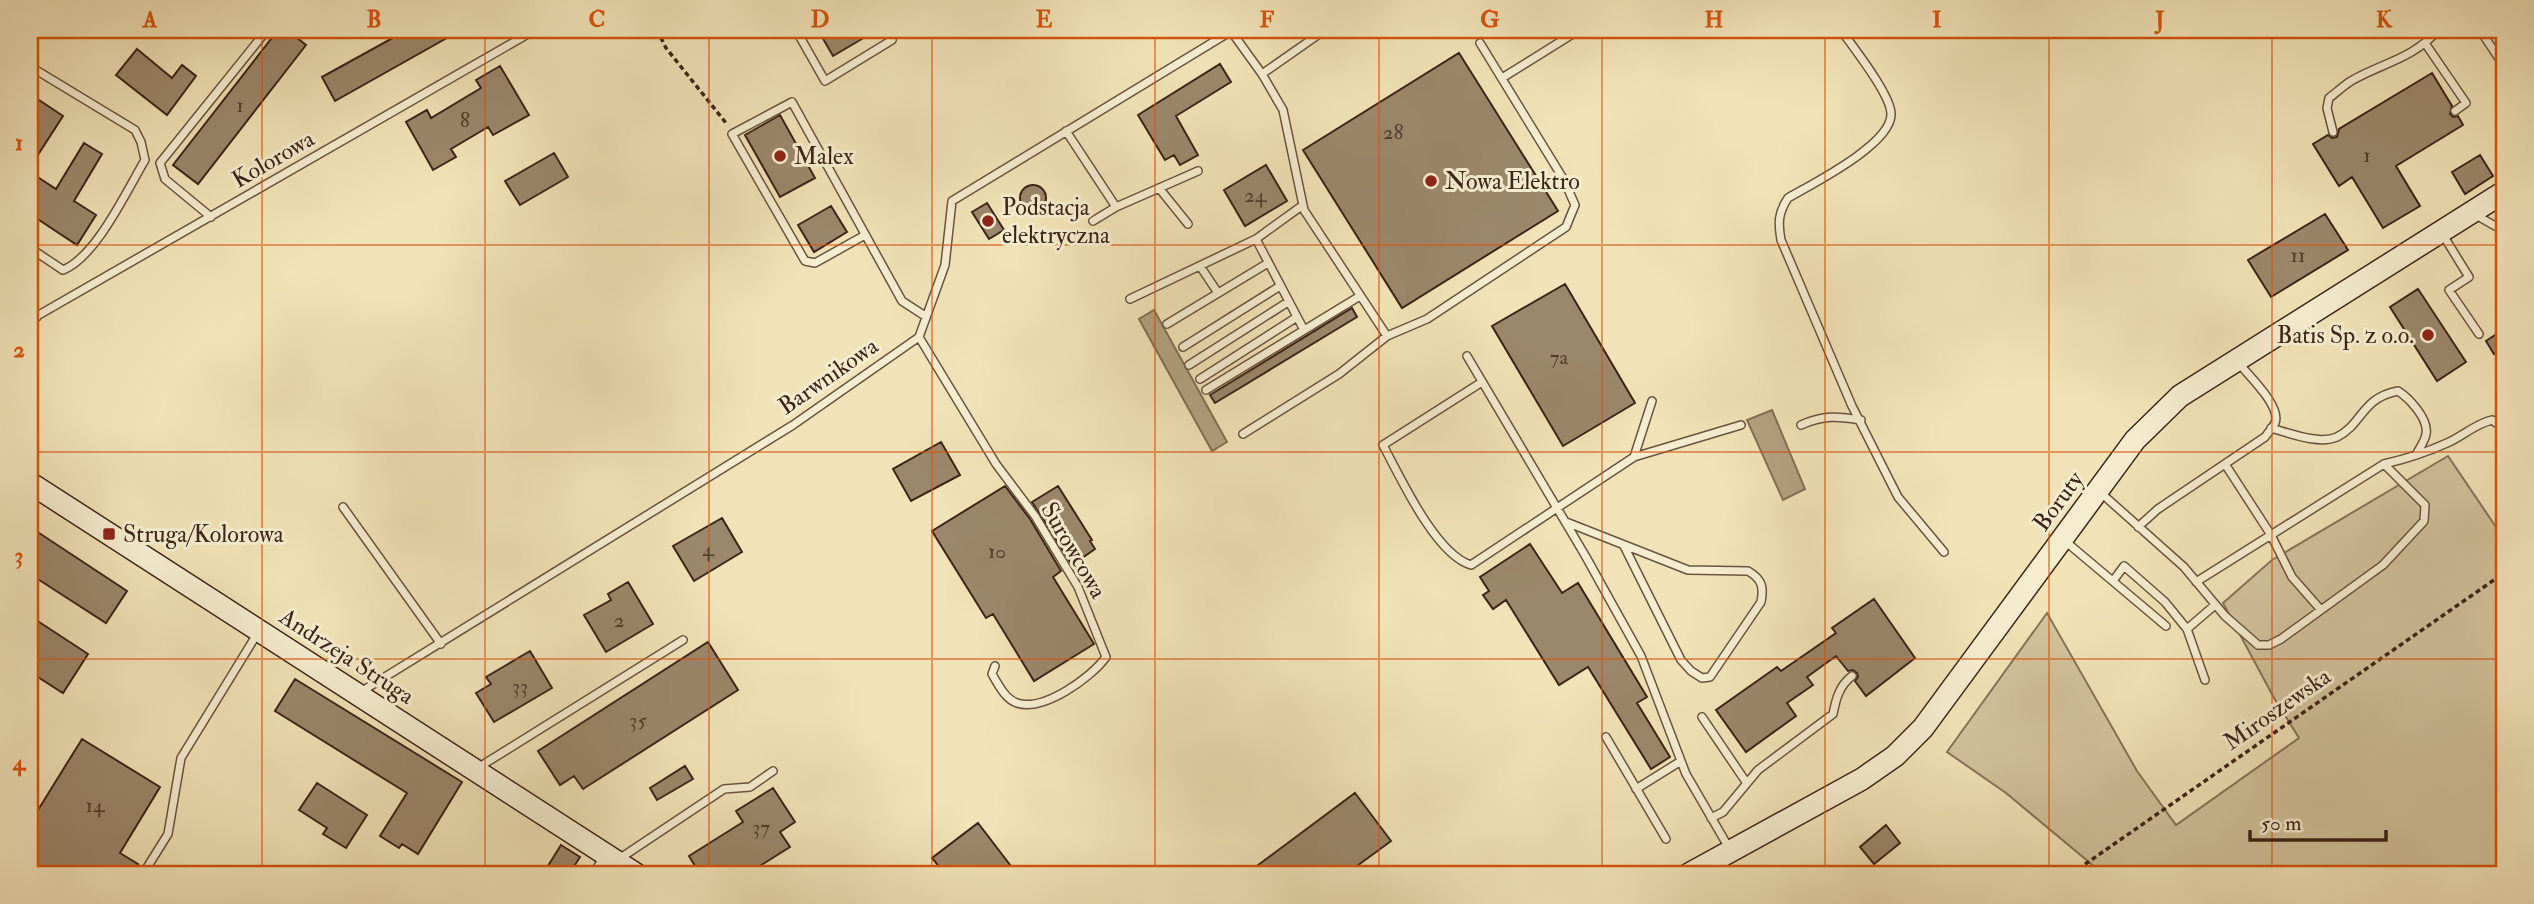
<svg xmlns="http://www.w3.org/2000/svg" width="2534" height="904" viewBox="0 0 2534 904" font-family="'IM FELL Double Pica',serif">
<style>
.green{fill:#d2c29c;stroke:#88725a;stroke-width:2}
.water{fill:#b4a281;stroke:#846f57;stroke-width:2}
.building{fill:#9b876b;stroke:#3d2318;stroke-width:2}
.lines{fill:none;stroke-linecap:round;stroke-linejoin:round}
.lane-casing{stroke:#6a5340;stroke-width:10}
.secondary-casing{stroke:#3d2318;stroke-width:24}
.path{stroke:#3d2318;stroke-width:3.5;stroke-dasharray:5 3.5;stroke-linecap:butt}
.lane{stroke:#f6edd0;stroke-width:7}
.secondary{stroke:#f6edd0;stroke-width:21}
.grid{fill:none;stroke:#d7540d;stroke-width:2;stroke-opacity:0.55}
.poi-dot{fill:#8f2418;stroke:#f6edd0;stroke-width:2.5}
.labels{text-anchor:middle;stroke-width:6;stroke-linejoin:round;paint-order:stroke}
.number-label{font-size:21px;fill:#543c2d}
.poi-label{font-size:24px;fill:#3d2318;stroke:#f6edd0;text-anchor:start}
.street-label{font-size:24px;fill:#3d2318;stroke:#f6edd0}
.neatline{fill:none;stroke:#d7540d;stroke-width:2.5}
.grid-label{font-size:23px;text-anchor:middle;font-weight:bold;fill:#d7540d}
</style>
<rect width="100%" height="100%" fill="#f1e3b7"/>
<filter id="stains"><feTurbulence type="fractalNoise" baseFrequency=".00286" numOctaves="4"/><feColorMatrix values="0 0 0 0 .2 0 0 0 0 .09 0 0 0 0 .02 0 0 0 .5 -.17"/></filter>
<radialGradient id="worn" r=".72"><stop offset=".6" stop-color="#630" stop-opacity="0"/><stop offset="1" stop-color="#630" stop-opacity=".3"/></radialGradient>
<!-- green -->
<path class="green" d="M2448 456 2500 533 2504 531V874H2101L2102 873 2006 793 1947 752 2047 613 2137 771 2176 825 2299 738 2274 698 2223 603 2272 560Z"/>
<!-- water -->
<path class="water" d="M1154 310 1227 442 1212 451 1139 319Z
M1772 410 1805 489 1783 500 1747 420Z"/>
<!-- building -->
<path class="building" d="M278 30H287L306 45 198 184 173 165Z
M407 30H461L335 101 322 77Z
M818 30H877L833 56Z
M137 49 172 78 182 65 196 76 167 115 116 75Z
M1459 53 1558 211 1402 308 1303 150Z
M1220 64 1231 82 1176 116 1198 155 1180 165 1174 155 1165 160 1138 115Z
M500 66 529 115 493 135 488 127 451 149 456 157 433 170 406 122 427 110 431 118 481 88 476 80Z
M2432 73 2452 106 2450 114 2453 117 2458 116 2463 125 2396 166 2420 206 2383 228 2352 177 2339 186 2313 144 2328 135 2332 138 2337 137 2339 129Z
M30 94 63 116 30 167Z
M780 115 815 178 780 197 745 135Z
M84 143 102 154 74 201 96 215 77 245 30 214V172L56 189Z
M554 153 568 177 520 205 505 181Z
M2480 155 2493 176 2465 194 2452 172Z
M1266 165 1287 201 1245 226 1224 190Z
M1020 198a13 13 0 1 1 26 0a13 13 0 1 1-26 0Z
M987 203 1004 230 989 239 972 212Z
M831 206 847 232 814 252 798 225Z
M2325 214 2348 250 2271 297 2248 260Z
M1565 284 1635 403 1563 446 1492 326Z
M2418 289 2466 362 2437 381 2390 307Z
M1352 308 1357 317 1215 403 1210 395Z
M2504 329V347L2494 354 2486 341Z
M941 442 960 475 911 501 893 469Z
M1005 486 1030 519 1061 571 1053 577 1094 644 1034 681 993 614 986 618 932 531Z
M1058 486 1092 540 1090 541 1095 549 1072 565 1032 502Z
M722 518 742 552 694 581 673 546Z
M30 527 127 591 106 623 30 574Z
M1530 544 1562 593 1578 583 1647 697 1637 703 1670 757 1651 769 1588 667 1559 685 1506 600 1493 609 1483 595 1489 591 1480 577Z
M628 582 653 624 606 652 584 615 611 600 608 594Z
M1874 599 1915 658 1866 696 1855 681 1858 677 1857 673 1853 670 1848 671 1836 656 1807 677 1813 685 1787 703 1796 716 1746 752 1716 710 1777 667 1781 671 1836 633 1832 628Z
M30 616 88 654 63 693 30 672Z
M708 642 738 690 583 789 574 776 560 785 538 751Z
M530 651 552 688 494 722 476 693 491 684 486 677Z
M295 679 462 782 418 854 402 844 399 848 380 836 407 793 275 711Z
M82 739 160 787 120 853 138 864 132 874H30V823Z
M685 766 693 779 657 800 650 788Z
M317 783 367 815 346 848 323 834 327 828 299 810Z
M773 788 795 822 780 832 790 847 747 874H700L689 856 743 822 736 811Z
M1355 793 1391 841 1346 874H1246Z
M978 823 1017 874H945L932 858Z
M1886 825 1900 843 1874 864 1860 847Z
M561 845 580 857 569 874H543Z"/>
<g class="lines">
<defs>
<path id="lane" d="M796 30 825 81 892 40 886 30
M1377 30 1384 32 1387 30
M1841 30C1853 47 1891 95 1891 114 1892 144 1812 184 1788 198 1778 213 1778 223 1781 240L1852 406 1898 497 1944 552
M2480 30 2504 66
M1231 31 1262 74 1283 110 1304 210 1387 336 1427 319 1566 227 1575 205 1564 180 1480 43
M2425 43 2466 103 2455 111
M30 69 31 67 135 130 141 142 145 160C126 192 96 257 63 270L30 248
M1262 74 1325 30
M1502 78 1579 30
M1066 131 1116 207 1093 221
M2333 132 2327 108 2329 98C2336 93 2343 86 2351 81 2382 63 2413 59 2438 30
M1159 188 1188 224
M1116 207 1198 171
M2474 214 2504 231
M211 217 165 179 160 163 267 30
M865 235 815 263 805 261 732 134 792 102 902 301 925 316
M2443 235 2469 277 2449 290 2479 334
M1256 239 1304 330
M1200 266 1218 293
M1130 299 1256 239 1303 205
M30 302 37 317
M30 320 535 30
M1167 324 1268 263
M919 337 996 464 1035 516 1078 587 1106 657C1091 678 1043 712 1017 703 1005 699 998 684 992 674L995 666
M1183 347 1280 286
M1467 356 1586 557 1641 656 1686 774 1729 848
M1189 365 1288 302
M1200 379 1297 317
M1482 382 1383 445C1400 477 1436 555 1471 565L1634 457 1741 425
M1206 390 1360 296
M1801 425C1823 415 1838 416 1861 420
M2271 428C2289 433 2319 445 2337 437 2363 424 2361 398 2398 391 2409 398 2429 419 2426 434 2425 441 2419 449 2416 455
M1243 434 1339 374 1387 336
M1634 457 1652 401
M2225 464 2271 535 2292 577 2321 610
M2101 493 2184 567 2225 616 2258 645H2269L2281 639 2383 565 2424 521 2425 505 2384 464
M343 507 441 644
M1566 522 1688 570 1748 571C1762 579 1764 587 1761 602L1710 677 1702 678 1691 671 1681 660 1624 546
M2138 527 2158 509 2265 437C2268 433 2273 427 2275 423 2282 406 2247 374 2237 361
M2065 541 2166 626
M2113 581 2124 566 2165 602 2187 629 2205 680
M2196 582 2384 464C2406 459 2427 452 2447 443 2463 436 2475 424 2492 420L2504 428
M2187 629 2215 605
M359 693 793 425 919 337 945 265 952 201 1233 30
M1702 717 1746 782
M1606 737 1666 839
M479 772 484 764 683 640
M1636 789 1681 761
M1711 818 1723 812 1758 770 1833 714C1836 699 1839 686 1852 676
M619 859 724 789 750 787 773 771
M143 874 168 834 181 758 257 634
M593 874 604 857"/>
<path id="secondary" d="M30 483 636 874
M1689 874 1862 779 1895 756 1923 728 2135 440 2180 396 2504 192"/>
</defs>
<!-- lane casing -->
<use href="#lane" class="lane-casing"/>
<!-- secondary casing -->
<use href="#secondary" class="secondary-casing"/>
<!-- path -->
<path class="path" d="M657 30 666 48 726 123
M2071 874 2504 573"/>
<!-- lane -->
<use href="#lane" class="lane"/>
<!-- secondary -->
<use href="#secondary" class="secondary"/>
</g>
<!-- grid -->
<path class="grid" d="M262 30V874M485 30V874M709 30V874M932 30V874M1155 30V874M1379 30V874M1602 30V874M1825 30V874M2049 30V874M2272 30V874M30 245H2504M30 452H2504M30 659H2504"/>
<!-- markers -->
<g class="poi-dot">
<circle cx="780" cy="156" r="7"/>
<circle cx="1431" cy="181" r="7"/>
<circle cx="988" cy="221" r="7"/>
<circle cx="2428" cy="335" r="7"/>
<rect x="102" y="527" width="14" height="14" rx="3.5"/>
</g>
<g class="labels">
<!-- number labels -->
<g class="number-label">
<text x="240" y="112">1</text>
<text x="465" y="127">8</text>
<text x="1393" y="139">28</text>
<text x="2367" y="162">1</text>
<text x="1255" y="202">24</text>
<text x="2298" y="262">11</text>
<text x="1559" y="364">7a</text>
<text x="708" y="556">4</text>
<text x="997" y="558">10</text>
<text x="619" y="627">2</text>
<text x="520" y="693">33</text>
<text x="638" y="727">35</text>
<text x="95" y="812">14</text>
<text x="761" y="834">37</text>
</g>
<!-- poi labels -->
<g class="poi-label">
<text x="794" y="164">Malex</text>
<text x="1445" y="189">Nowa Elektro</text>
<text x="1002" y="215">Podstacja<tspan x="1002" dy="28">elektryczna</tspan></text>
<text x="2414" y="343" text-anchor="end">Batis Sp. z o.o.</text>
<text x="123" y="542">Struga/Kolorowa</text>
</g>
<!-- street labels -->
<g class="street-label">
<text transform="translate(273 159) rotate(-30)" y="8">Kolorowa</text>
<text transform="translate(828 376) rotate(-35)" y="8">Barwnikowa</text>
<text transform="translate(2058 501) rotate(-54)" y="8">Boruty</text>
<text transform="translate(1074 550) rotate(60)" y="8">Surowcowa</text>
<text transform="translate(347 656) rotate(33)" y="8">Andrzeja Struga</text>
<text transform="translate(2277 709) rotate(-35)" y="8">Miroszewska</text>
</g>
</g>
<!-- margin -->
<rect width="2534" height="904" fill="none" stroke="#f1e3b7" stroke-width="77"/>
<!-- scale -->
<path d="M2250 830v10h136v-10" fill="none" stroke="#3d2318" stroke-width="3.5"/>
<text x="2261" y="830" font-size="21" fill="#3d2318" stroke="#f6edd0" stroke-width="5" paint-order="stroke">50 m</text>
<rect x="38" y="38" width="2458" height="828" class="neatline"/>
<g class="grid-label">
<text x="150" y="27">A</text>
<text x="374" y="27">B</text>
<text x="597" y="27">C</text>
<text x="820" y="27">D</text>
<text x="1044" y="27">E</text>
<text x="1267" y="27">F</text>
<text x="1490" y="27">G</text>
<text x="1714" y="27">H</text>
<text x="1937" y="27">I</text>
<text x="2160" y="27">J</text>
<text x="2384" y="27">K</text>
<text x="19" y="150">1</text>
<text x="19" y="357">2</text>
<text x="19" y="563">3</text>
<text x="19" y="770">4</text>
</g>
<rect width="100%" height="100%" filter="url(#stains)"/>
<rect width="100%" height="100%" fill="url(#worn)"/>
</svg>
